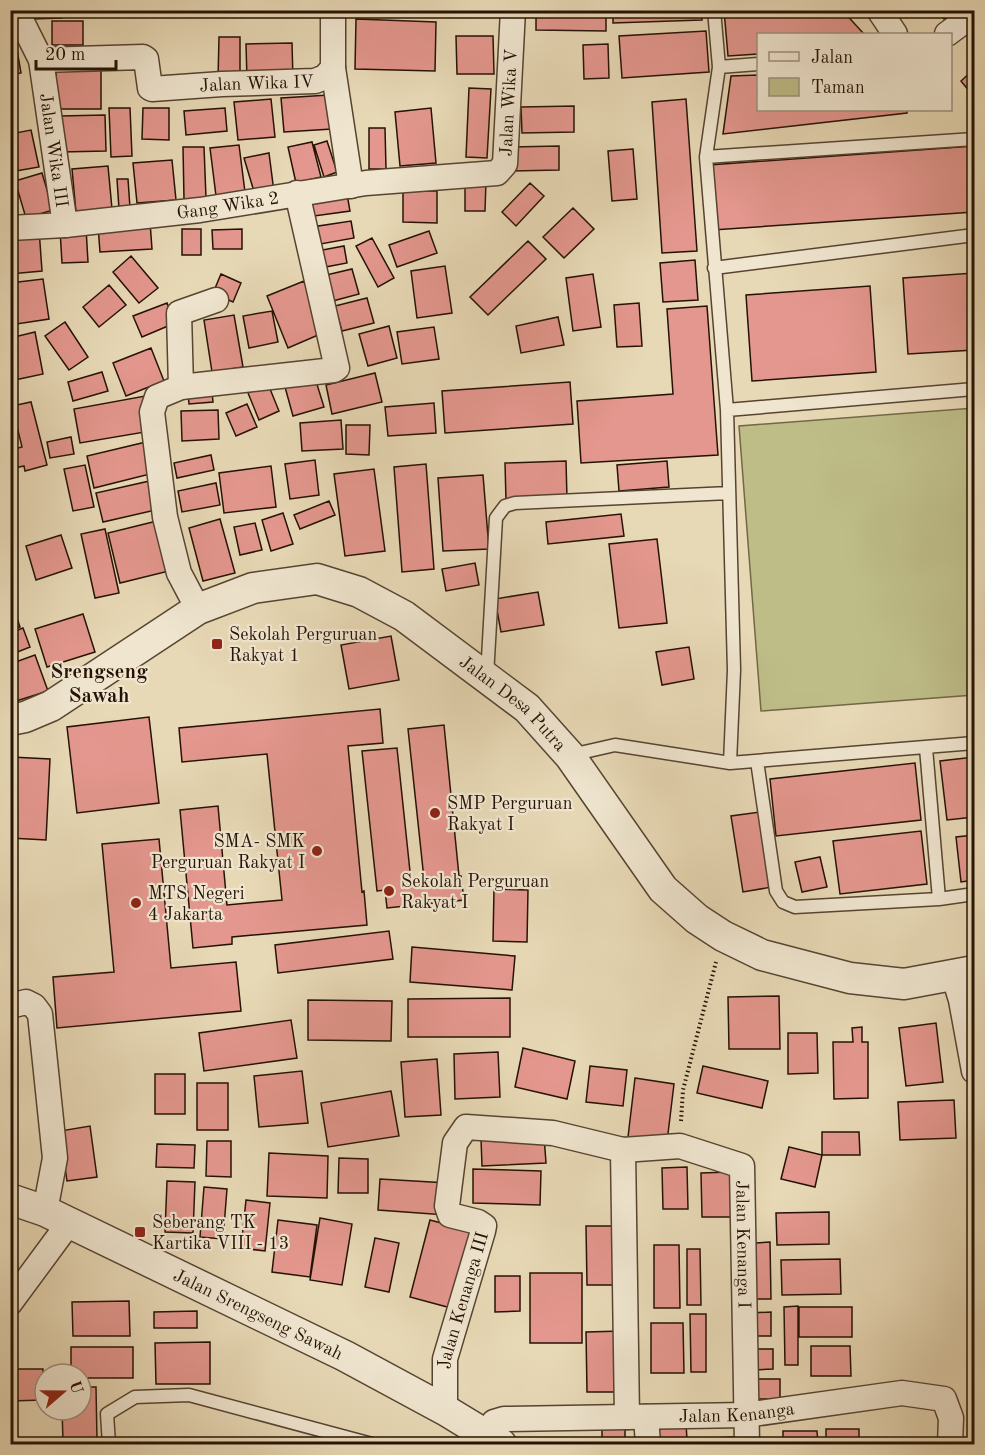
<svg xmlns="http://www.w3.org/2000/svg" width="985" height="1455" viewBox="0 0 985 1455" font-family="'Old Standard TT',serif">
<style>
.green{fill:#bebd88;stroke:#726846;stroke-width:1.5}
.building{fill:#e4978e;stroke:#251205;stroke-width:1.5}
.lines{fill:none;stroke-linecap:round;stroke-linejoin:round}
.service-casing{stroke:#564431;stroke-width:15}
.minor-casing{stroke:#564431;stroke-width:27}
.tertiary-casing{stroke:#564431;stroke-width:33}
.path{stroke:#251205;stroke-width:4;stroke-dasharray:1.5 3;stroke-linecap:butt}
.service{stroke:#f0e6d0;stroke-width:12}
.minor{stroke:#f0e6d0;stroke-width:24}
.tertiary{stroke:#f0e6d0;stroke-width:30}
.poi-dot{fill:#8f2418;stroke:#f0e6d0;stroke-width:2}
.labels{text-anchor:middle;stroke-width:4.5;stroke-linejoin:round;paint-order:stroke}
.street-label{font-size:18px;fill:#251205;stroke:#f0e6d0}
.poi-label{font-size:18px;fill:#251205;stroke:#f0e6d0;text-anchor:start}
.quarter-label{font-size:21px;font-weight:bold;fill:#251205;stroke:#f0e6d0}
</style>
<rect width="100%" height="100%" fill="#e8d9b6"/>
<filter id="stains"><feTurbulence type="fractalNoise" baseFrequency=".00333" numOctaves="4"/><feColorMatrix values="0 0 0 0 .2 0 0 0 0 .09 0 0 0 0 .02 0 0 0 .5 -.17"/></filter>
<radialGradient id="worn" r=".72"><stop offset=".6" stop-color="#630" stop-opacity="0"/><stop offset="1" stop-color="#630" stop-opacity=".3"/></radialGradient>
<!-- green -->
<path class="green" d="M974 408V695L761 711 739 426Z"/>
<!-- building -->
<path class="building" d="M31 10H62V18L32 19Z
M88 10H114L113 16 87 14Z
M536 10H606V31L536 30Z
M613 10H702V20L613 23Z
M724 10H842L864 34H758V54L728 56Z
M938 10H957L944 19Z
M356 19 436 22 435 71 355 69Z
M52 21H83V45H52Z
M706 31 709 72 622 78 619 36Z
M456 36H493L494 74H457Z
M219 37H240V81L218 80Z
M292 43 293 80H247L246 44Z
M608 44 609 78 584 79 583 45Z
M17 50 21 73 10 75V51Z
M56 67H101V109H56Z
M974 69V97L961 81Z
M758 75V110H907V113L723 134 731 76Z
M469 88 491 89 487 158 466 157Z
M329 95 332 129 284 132 281 98Z
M271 99 275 137 238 140 234 102Z
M686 99 697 251 662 253 652 102Z
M574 106V132L522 133 521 107Z
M109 108H130L132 156 111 157Z
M143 108H169V140L142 139Z
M225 108 227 131 186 135 184 111Z
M431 108 436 163 400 166 395 112Z
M105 115 106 151 61 152 60 116Z
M369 128H385L386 169H369Z
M31 130 39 167 10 172V134Z
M327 141 337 172 324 177 314 145Z
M312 142 321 177 296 183 288 147Z
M239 145 245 192 216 196 210 148Z
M559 146V170L512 171 511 147Z
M974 146V212L713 230 709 165Z
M183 147H204L206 198 184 199Z
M633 149 637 199 612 201 608 151Z
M269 153 274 192 255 195 244 158Z
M172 160 176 200 137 203 133 163Z
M108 166 112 209 76 212 72 169Z
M42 173 53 210 26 218 15 181Z
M117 179H128L130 208 119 209Z
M465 181H486L485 211H465Z
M530 183 544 196 516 226 502 212Z
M403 191H437V223L403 222Z
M347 194 350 211 307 217 305 200Z
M573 208 594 229 564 258 543 237Z
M351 221 354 238 315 245 312 227Z
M150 222 152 249 100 252 98 226Z
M86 228 88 262 62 263 60 230Z
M39 229 42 271 10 274V231Z
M182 229H201V255H182Z
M242 229V249H213L212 230Z
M429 231 437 253 397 267 389 245Z
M372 238 394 278 378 287 356 246Z
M528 241 546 259 488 315 470 297Z
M344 246 347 263 320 268 317 251Z
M131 256 158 288 139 303 113 272Z
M695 260 698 300 663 302 660 263Z
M445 266 452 313 417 318 411 271Z
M352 269 359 294 329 302 322 276Z
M974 273V350L908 354 903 278Z
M221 274 241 283 233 302 213 293Z
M593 274 601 327 573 331 566 278Z
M43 279 49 319 10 325V283Z
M304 281 325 332 288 348 267 296Z
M109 285 126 305 99 327 83 307Z
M870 286 876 372 752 381 746 295Z
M367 298 374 323 342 331 335 306Z
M167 303 175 323 142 337 133 316Z
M639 303 642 346 617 347 614 305Z
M707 306 718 455 581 463 577 401 673 394 667 309Z
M272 311 278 342 249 348 243 316Z
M234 315 243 367 212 372 204 320Z
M558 317 564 345 521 353 516 326Z
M65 322 88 357 69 370 45 336Z
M389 326 397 358 368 366 359 334Z
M434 327 439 359 402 364 397 332Z
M35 332 43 374 10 381V338Z
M151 348 164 381 126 396 113 363Z
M102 372 108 391 73 401 68 382Z
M375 373 382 402 332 414 326 385Z
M315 378 324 407 293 416 285 387Z
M570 382 573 424 445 433 442 391Z
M268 384 279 411 259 420 248 393Z
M212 392 213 402 189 404 188 393Z
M145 396 151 431 80 443 74 409Z
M31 402 47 465 25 471 24 466 10 469V450L22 447 12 406Z
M434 403 436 433 388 436 385 407Z
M247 404 257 427 236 436 226 413Z
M218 410 219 439 182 441 181 411Z
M341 420 343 449 302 451 300 423Z
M346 425H370L369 455 346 454Z
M71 437 74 454 50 458 47 442Z
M146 442 154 473 94 488 87 456Z
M211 455 214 470 177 478 174 463Z
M315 460 319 495 290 499 285 464Z
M566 461 567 499 506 501 505 463Z
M667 461 669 487 619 491 617 465Z
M426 464 434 569 402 572 394 467Z
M85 465 94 507 73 511 64 469Z
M271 466 276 507 224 513 219 473Z
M374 469 385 551 345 556 334 474Z
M483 475 489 549 443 551 438 478Z
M154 480 160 509 103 522 96 493Z
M216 483 220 505 182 512 178 491Z
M329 501 335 515 300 529 294 515Z
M283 513 293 544 271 551 262 520Z
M621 514 624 536 548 544 546 522Z
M220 519 235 573 203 581 189 528Z
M161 520 173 570 120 583 108 533Z
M255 523 262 550 240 555 234 527Z
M105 529 119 593 95 598 81 534Z
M61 535 72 568 36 580 26 546Z
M657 539 667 623 619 628 609 544Z
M475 563 479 585 446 591 442 569Z
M538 592 544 625 501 632 495 599Z
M12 603 20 627 10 630V604Z
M83 614 95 652 47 667 35 629Z
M23 628 30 647 10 655V633Z
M391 636 399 680 349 689 341 645Z
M689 647 694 679 662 685 656 652Z
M35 655 48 691 10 703V664Z
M380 709 383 743 348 746 362 892 364 891 367 925 232 937V944L193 948 180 810 218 806 227 905 282 900 267 754 182 762 179 728Z
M149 717 159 803 77 813 67 727Z
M444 725 459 876H461L464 900 387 908 385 890 377 891 362 751 397 748 411 881 424 879 408 729Z
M11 757 50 759 46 840 10 838Z
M974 757V817L947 820 940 761Z
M915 763 921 820 776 836 770 779Z
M760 812 772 887 743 892 731 816Z
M921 831 927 884 840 894 833 841Z
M974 835V880L961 882 956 837Z
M159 839 171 968 236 962 241 1011 57 1028 53 977 114 972 102 844Z
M820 857 827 887 802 892 795 862Z
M494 889 528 890 527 942 493 941Z
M389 931 393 959 278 973 275 945Z
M412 947 515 956 512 990 410 982Z
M779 996 780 1049H729L728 997Z
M510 998V1037H408V999Z
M308 1000 392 1001 391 1041 308 1040Z
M291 1020 297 1058 204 1071 199 1033Z
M936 1023 943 1082 906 1086 899 1028Z
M862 1027V1042H868V1098L834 1099 833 1042H853L852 1028Z
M788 1033H817L818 1073 788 1074Z
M523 1048 575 1061 567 1099 515 1087Z
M498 1052 500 1097 455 1099 454 1054Z
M437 1059 441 1115 405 1117 401 1062Z
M590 1066 627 1070 623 1106 586 1102Z
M703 1066 768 1081 762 1108 697 1093Z
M302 1071 308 1123 259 1127 254 1076Z
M155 1074H185V1114H155Z
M635 1078 674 1084 667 1142 628 1137Z
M197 1083H228V1130H197Z
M391 1091 399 1136 328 1147 321 1103Z
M954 1100 956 1138 900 1140 898 1102Z
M90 1126 97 1177 67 1181 60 1131Z
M822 1132H859L860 1155H822Z
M544 1136 546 1163 482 1166 481 1139Z
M207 1141H231V1177L206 1176Z
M157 1144 195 1145 194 1168 156 1167Z
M789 1147 822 1155 815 1187 781 1179Z
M269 1153 328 1156 327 1198 267 1196Z
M339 1158 368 1159V1193H338Z
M970 1159H974V1205H970Z
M687 1167 688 1209H663L662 1168Z
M473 1169 541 1171 540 1205 473 1203Z
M730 1172 731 1217H702L701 1173Z
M380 1179 448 1183 446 1215 378 1210Z
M167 1181 195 1182 193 1233 165 1232Z
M204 1187 227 1189 223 1239 200 1237Z
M246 1200 270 1203 265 1251 241 1248Z
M829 1212V1244L777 1245 776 1213Z
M320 1218 352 1224 342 1285 310 1280Z
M278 1220 317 1225 310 1277 272 1272Z
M430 1220 471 1231 451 1308 410 1297Z
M586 1226H622L623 1285H587Z
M375 1238 399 1243 389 1292 365 1287Z
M770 1242 771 1299H756L755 1243Z
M654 1245H679L680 1308H654Z
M687 1249H700L701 1305H687Z
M840 1259 841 1294 782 1295 781 1260Z
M530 1273H582V1343H530Z
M495 1276H520V1311L495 1312Z
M129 1301 130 1336H73L72 1302Z
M798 1306V1365H785L784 1307Z
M799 1307H852V1337H799Z
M197 1311V1328H154V1312Z
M771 1312V1336H750L749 1313Z
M690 1314H706V1372H691Z
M651 1323H683L684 1373H651Z
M622 1331 623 1392H587L586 1332Z
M210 1342V1384H156L155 1343Z
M811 1346H850L851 1376H811Z
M71 1347H133V1378H81V1374H71Z
M753 1349H773V1369L753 1370Z
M10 1369H43V1400L10 1401Z
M754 1379H780V1399H754Z
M81 1387H96L97 1440H63L62 1410H81Z
M602 1423H625V1444H602Z
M655 1423H686L687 1440H655Z
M826 1429H859V1444H826Z
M783 1431H817L818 1444H783Z
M733 1437 734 1444H712V1438Z"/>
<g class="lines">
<defs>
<path id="service" d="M714 10 719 67 706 157 727 410 974 389
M719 67 758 64
M706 157 974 139
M714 268 974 235
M727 410 734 670 730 763
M487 676 496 518 505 506 515 503 729 493
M926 748 939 899
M571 755 615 745 730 763 974 743
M757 761 776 891 783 902 795 907 939 899 974 894
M109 1444 107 1414 135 1397 189 1395 372 1444"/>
<g id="minor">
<path id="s1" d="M16 10 41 60 65 225"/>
<path d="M879 10 895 34"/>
<path d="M947 34 974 14"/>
<path id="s2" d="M41 60 143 57 146 59 150 88 152 89 222 84 315 81 325 77 333 68V10"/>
<path d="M333 68 351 186"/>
<path id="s3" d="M10 228 65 225 200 210 366 183 497 173 505 164 513 10"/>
<path d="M181 387 179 313 216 300"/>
<path d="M198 609 179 573 165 517 152 412 157 397 181 387 334 370 337 368 297 193"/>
<path d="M954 977 961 1000 974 1071"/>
<path d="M10 1006 26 1002 34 1006 40 1014 55 1158 45 1211"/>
<path d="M623 1150 627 1417"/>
<path d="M10 1303 69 1223"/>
<path id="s4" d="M445 1410V1359L483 1231 484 1226 478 1222 450 1215 447 1206 455 1143 466 1127 553 1133 623 1150 680 1146 742 1166 747 1444"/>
<path d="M646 1417 648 1444"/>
<path id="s5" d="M487 1435 494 1422 504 1419 746 1415 902 1393 944 1399 951 1418 950 1444"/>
</g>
<g id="tertiary">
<path id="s6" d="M10 720 25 717 51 706 198 609 253 588 317 579 359 592 404 616 527 708 570 756 663 889 697 919 723 936 762 955 850 978 904 984 974 971"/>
<path id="s7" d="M10 1199 45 1211 345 1356 445 1410 501 1444"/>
</g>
</defs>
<!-- service casing -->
<use href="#service" class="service-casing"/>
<!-- minor casing -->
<use href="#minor" class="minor-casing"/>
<!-- tertiary casing -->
<use href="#tertiary" class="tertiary-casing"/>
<!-- path -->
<path class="path" d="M681 1121 683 1090 716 962"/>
<!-- service -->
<use href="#service" class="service"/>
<!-- minor -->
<use href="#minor" class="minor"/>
<!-- tertiary -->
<use href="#tertiary" class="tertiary"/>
</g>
<!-- markers -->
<g class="poi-dot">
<rect x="211" y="638" width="12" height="12" rx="3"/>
<circle cx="435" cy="813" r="6"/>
<circle cx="317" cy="851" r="6"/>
<circle cx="389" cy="891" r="6"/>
<circle cx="136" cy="903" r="6"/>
<rect x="134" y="1226" width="12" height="12" rx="3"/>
</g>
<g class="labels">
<!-- street labels -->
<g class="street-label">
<text dy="6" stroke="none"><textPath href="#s2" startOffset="242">Jalan Wika IV</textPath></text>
<text dy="6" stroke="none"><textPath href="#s3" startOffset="564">Jalan Wika V</textPath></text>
<text dy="6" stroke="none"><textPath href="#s1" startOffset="147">Jalan Wika III</textPath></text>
<text dy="6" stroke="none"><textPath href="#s3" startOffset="219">Gang Wika 2</textPath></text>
<text dy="6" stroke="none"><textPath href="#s6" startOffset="578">Jalan Desa Putra</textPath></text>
<text dy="6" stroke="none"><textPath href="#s4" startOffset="678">Jalan Kenanga I</textPath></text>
<text dy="6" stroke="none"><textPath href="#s4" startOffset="112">Jalan Kenanga III</textPath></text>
<text dy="6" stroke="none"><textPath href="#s7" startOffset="274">Jalan Srengseng Sawah</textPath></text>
<text dy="6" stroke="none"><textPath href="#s5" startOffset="258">Jalan Kenanga</textPath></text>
</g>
<!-- poi labels -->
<g class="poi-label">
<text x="229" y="640">Sekolah Perguruan<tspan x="229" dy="21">Rakyat 1</tspan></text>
<text x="447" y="809">SMP Perguruan<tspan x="447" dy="21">Rakyat I</tspan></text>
<text x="305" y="847" text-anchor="end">SMA- SMK<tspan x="305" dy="21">Perguruan Rakyat I</tspan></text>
<text x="401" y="887">Sekolah Perguruan<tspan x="401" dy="21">Rakyat I</tspan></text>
<text x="148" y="899">MTS Negeri<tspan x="148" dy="21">4 Jakarta</tspan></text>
<text x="152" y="1228">Seberang TK<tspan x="152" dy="21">Kartika VIII - 13</tspan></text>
</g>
<!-- quarter labels -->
<g class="quarter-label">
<text x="99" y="678">Srengseng<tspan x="99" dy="24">Sawah</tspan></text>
</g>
</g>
<!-- margin -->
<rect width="985" height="1455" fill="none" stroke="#e8d9b6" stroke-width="36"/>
<rect x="12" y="12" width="961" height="1431" fill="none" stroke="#251205" stroke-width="3"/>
<rect x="18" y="18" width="949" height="1419" fill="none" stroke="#251205" stroke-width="1.5"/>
<!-- legend -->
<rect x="757" y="33" width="195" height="78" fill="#f0e6d0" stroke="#9f917f" stroke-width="1.5"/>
<rect x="769" y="52" width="30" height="9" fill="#f0e6d0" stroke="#9f917f" stroke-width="1.5"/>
<text x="811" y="63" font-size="18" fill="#251205">Jalan</text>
<rect x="769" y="78" width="30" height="18" fill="#bebd88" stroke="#9f917f" stroke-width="1.5"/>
<text x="811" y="93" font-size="18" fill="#251205">Taman</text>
<!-- north arrow -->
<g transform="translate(63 1392) rotate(70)"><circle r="28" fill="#f0e6d0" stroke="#9f917f" stroke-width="1.5"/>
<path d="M0-4.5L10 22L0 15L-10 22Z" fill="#8f2418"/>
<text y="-9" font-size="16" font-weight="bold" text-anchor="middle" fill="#251205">U</text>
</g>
<!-- scale -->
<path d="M36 60v9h80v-9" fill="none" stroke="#251205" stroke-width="3"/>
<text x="45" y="60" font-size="18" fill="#251205" stroke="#f0e6d0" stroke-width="4.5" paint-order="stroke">20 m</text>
<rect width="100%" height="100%" filter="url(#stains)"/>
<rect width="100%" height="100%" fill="url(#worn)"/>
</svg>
